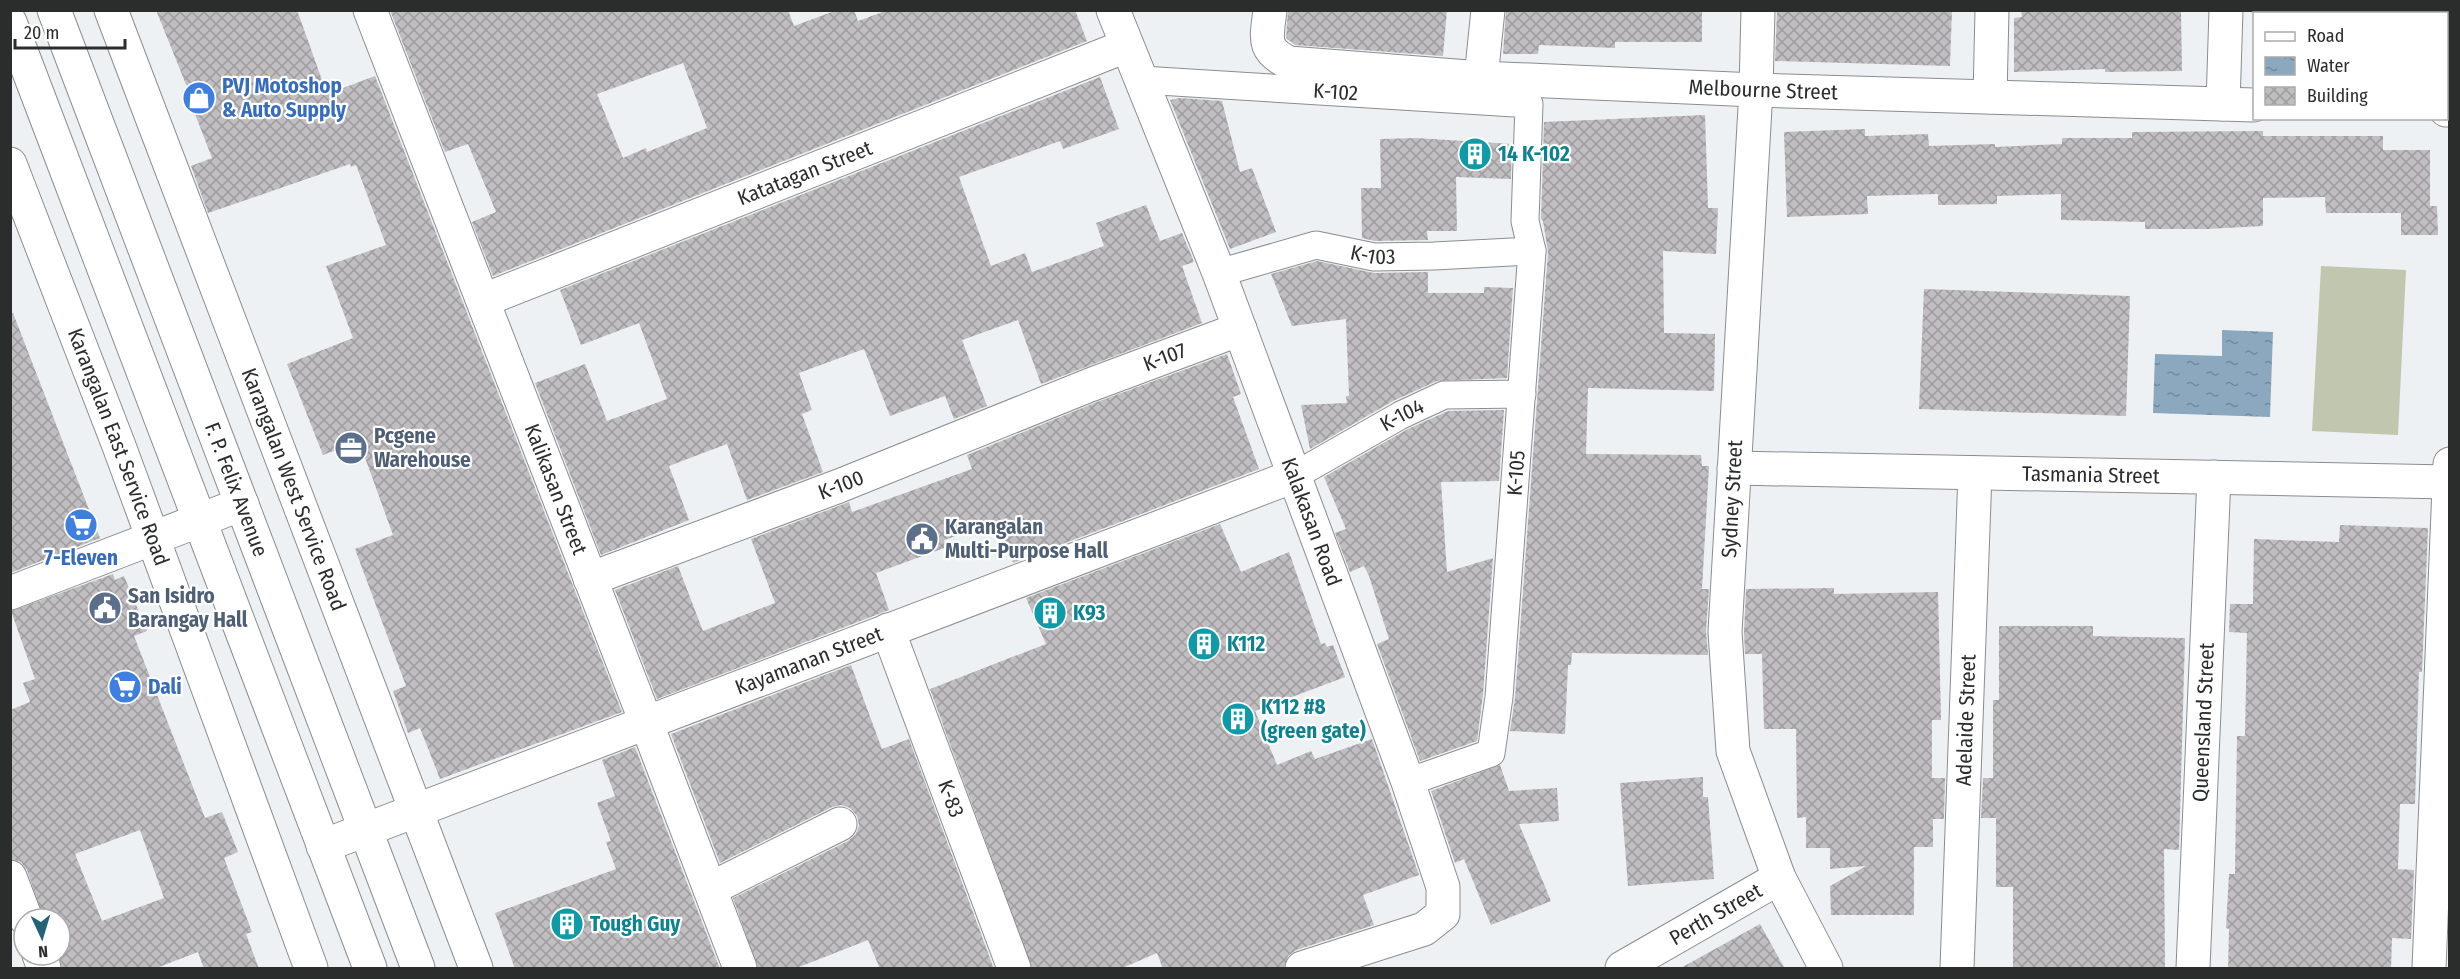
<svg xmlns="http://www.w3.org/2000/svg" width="2460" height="979" viewBox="0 0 2460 979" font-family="'Fira Sans Condensed',sans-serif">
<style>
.pitch{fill:#c1c6ae}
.water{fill:url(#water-ripples)}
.building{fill:url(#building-cross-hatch);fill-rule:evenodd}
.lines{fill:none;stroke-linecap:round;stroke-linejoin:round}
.pedestrian-casing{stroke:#8a8d8f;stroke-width:29}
.minor-casing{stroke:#8a8d8f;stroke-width:35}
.secondary-casing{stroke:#8a8d8f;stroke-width:35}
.pedestrian{stroke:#fff;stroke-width:27}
.minor{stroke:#fff;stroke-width:33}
.secondary{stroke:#fff;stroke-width:33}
.labels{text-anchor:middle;stroke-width:4.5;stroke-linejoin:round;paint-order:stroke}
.shop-label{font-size:21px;font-weight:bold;fill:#366cbe;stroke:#fff;text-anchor:start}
.street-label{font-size:21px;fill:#2b2d2d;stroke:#fff}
.culture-label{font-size:21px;font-weight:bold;fill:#0d838f;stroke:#fff;text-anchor:start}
.service-label{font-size:21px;font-weight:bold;fill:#4e5e75;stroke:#fff;text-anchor:start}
</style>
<defs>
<pattern id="water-ripples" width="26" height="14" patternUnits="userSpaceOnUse" patternTransform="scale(1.5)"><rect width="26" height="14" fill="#8ba8bf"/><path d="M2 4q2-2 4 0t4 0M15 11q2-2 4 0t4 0" fill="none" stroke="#72899c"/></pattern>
<pattern id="building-cross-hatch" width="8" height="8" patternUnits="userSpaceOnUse" patternTransform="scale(1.5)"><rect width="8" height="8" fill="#c1bec1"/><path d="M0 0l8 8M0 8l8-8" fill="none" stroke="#9d9b9d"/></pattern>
</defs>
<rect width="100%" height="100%" fill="#eef1f4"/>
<!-- pitch -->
<path class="pitch" d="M2321 266 2406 270 2398 435 2312 431Z"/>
<!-- water -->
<path class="water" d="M2222 330 2273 332 2270 417 2153 413 2155 354 2222 356Z"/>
<!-- building -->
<path class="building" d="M156 10H297L327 94 375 76 622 712 440 779 420 728 408 733 393 691 406 686 355 549 393 535 359 441 323 455 287 364 353 338 326 266 386 245 356 165 351 167 350 164 208 213 191 166 212 158 185 88 187 87Z
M390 10H788L794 26 837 10H854L858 21 888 10H1075L1087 41 493 276 472 222 496 212 468 144 445 152ZM683 63 707 128 647 152 646 148 623 158 597 94Z
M1288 10H1447L1443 56 1295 45 1286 38Z
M1506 10H1702V42H1615V48L1539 45 1538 54H1503Z
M1777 10H1952L1950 66 1775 61Z
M2021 10H2181L2182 71 2105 72V69L2014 72V18L2022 17Z
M1100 77 1119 129 1063 149 1060 141 959 177 991 266 1025 253 1032 272 1104 246 1096 223 1146 205 1160 241 1182 233 1194 262 1182 266 1202 323 1041 384 1018 320 962 340 987 406 954 419 945 396 890 416 864 349 799 373 812 410 802 414 823 472 747 500 727 444 669 466 689 520 601 555 535 383 585 364 607 421 667 399 639 323 581 345 560 290Z
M1180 98 1222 101 1240 172 1252 168 1276 232 1230 249 1170 100Z
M1705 115 1708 208H1718L1716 254 1663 251 1664 333 1715 334 1714 391 1588 388 1586 454 1701 455 1702 466H1709L1702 589H1709L1706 631 1708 655 1572 653 1571 665H1568L1565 734 1510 731 1515 698 1548 252 1543 221 1541 219 1544 122Z
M1865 129V136L1928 134 1929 146 1995 144V147L2062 144V138H2132V132L2263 131V136H2383V150H2430V206H2437L2438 235H2401V213H2326L2325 197 2263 198V226L2207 229H2145V222L2061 220V194L1997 196V204L1938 205V194L1867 196 1868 214 1787 217 1784 132Z
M1416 138 1512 144 1511 179 1456 177 1457 231H1427L1428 240 1375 241 1362 238 1361 188H1381L1380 139Z
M1317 261 1374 273 1428 272V293H1484V287L1513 288 1507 378 1437 381 1393 401 1310 449 1301 405 1347 403 1346 396H1349L1346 319 1292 326 1271 274Z
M1924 289 2130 296 2126 416 1919 409Z
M10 313H13L100 538 10 573Z
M1227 354 1241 394 1233 397 1259 469 1013 563 998 522 944 540 947 547 876 573 889 610 657 699 615 590 678 566 703 631 775 603 751 539 849 502 852 512 972 469 967 455 1097 402Z
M1504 410 1499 481 1441 482 1447 572 1493 558 1483 695 1477 741 1420 761 1377 644 1389 639 1369 576 1364 566 1350 572 1335 533 1346 529 1324 477 1408 429 1448 411Z
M1220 524 1241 572 1289 552 1321 644 1325 643 1327 647 1333 645 1345 677 1255 711 1277 765 1311 751 1315 759 1372 739 1419 875 1363 895 1374 925 1296 950 1288 956 1284 969H1163L1157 953 1120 969H1032L930 689 1046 644 1026 598Z
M2340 525 2428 528 2422 672H2419L2415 804H2400L2398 869 2414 870 2411 939 2392 938 2391 969H2228L2229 929 2226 928 2229 874H2235L2237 736H2245L2247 633 2229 632 2230 604H2253L2254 539 2339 542Z
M113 574 115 580 124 576 147 631 134 636 205 818 222 812 238 852 224 858 252 932 246 934 259 969H204L198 952 154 969H62L59 955 60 919H44L27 870 21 862 10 859V710L30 702 23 683 35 679 11 611ZM140 830 164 898 102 921 75 854Z
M1834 588V594L1938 592 1941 720H1932V778H1945L1944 819H1933V847H1914V915H1831L1830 886 1866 866 1830 869V848H1806V817L1797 818 1796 729H1764L1762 654H1745L1744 632 1746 589Z
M1999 626H2093V636L2185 638 2179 850 2164 849 2165 969H2013V887H1996V818H1981L1983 778H1993V700H1999Z
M851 665 882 749 909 739 994 969H880L868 940 794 969H758L733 898 848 841 856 834 859 825 857 816 850 808 841 805 832 807 720 863 671 734Z
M635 747 720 969H515L495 913 616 869 606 842 611 841 597 803 615 796 602 760Z
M1500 765 1509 791 1557 788 1559 821 1519 824 1551 901 1491 925 1464 859 1455 863 1431 791Z
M1703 777V797H1708L1714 879 1628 886 1620 783Z
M1760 924 1785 969H1679Z"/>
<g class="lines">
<defs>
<g id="pedestrian">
<path id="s1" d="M1142 80 1529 104 1525 221 1532 251 1499 697 1491 753 1408 782"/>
<path id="s2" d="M1219 273 1316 245 1374 257 1434 256 1532 251"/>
<path id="s3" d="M1294 476 1401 415 1444 395 1522 394"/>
</g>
<g id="minor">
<path id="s4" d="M111 10 476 968"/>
<path id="s5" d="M370 10 646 722 740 968"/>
<path id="s6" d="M1113 10 1219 273 1408 782 1443 887V914L1424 929 1302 968"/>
<path id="s7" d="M1270 10C1267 38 1261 49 1289 63L1481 78 1756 90 2254 105"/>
<path d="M1758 10 1756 90 1725 632 1733 751 1779 878 1826 968"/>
<path d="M1481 78 1488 10"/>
<path d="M1990 97 1992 10"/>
<path d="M2223 104 2226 10"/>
<path d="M2446 110H2450"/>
<path id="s8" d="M10 164 119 446 311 968"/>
<path id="s9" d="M484 300 1126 46"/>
<path id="s10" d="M1734 468 2449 482"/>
<path id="s11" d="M590 579 839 486 1090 385 1240 329"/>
<path d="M10 593 242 504"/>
<path id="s12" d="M888 630 1014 968"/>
<path id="s13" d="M323 846 1294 476"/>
<path d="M10 877 26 919"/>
<path d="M710 889 840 824"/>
<path d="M39 955 44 968"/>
<path id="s14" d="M1622 968 1779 878"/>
<path id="s15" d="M1957 968 1975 473"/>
<path id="s16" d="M2193 968 2214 477"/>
<path d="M2429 968 2450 464"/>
</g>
<g id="secondary">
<path id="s17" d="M54 10 418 968"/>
<path d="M10 22 370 968"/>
</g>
</defs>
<!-- pedestrian casing -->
<use href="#pedestrian" class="pedestrian-casing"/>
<!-- minor casing -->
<use href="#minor" class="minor-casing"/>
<!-- secondary casing -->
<use href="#secondary" class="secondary-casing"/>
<!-- pedestrian -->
<use href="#pedestrian" class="pedestrian"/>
<!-- minor -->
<use href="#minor" class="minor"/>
<!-- secondary -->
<use href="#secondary" class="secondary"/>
</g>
<!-- icons -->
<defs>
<symbol id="shop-disc" viewBox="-11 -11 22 22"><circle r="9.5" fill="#3f7fe0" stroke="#fff"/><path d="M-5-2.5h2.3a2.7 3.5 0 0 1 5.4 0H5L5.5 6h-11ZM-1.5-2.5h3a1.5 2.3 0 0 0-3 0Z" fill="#fff"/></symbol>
<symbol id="building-disc" viewBox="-11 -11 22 22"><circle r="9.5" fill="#0f9aa8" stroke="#fff"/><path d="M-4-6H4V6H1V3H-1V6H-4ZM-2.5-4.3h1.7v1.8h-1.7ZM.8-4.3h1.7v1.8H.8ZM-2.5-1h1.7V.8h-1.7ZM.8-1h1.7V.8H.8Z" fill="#fff"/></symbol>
<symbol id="office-disc" viewBox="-11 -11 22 22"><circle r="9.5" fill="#5c6f8a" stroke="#fff"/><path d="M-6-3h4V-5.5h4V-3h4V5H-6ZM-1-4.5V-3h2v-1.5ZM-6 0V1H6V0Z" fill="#fff"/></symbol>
<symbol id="supermarket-disc" viewBox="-11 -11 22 22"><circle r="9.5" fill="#3f7fe0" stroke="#fff"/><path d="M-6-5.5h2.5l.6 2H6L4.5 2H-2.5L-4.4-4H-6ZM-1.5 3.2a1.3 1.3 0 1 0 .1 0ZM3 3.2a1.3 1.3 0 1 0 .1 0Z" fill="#fff"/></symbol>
<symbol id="civic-disc" viewBox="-11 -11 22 22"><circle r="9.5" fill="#5c6f8a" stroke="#fff"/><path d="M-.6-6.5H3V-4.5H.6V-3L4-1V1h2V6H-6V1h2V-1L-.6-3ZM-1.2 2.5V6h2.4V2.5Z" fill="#fff"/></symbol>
</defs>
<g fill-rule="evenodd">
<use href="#shop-disc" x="180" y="79" width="38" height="38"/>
<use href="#building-disc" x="1456" y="135" width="38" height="38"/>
<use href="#office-disc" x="332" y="429" width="38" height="38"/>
<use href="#supermarket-disc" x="62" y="506" width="38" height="38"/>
<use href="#civic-disc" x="903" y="520" width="38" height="38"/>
<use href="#civic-disc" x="86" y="589" width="38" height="38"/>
<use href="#building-disc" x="1031" y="594" width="38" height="38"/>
<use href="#building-disc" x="1185" y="625" width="38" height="38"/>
<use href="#supermarket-disc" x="106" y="668" width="38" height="38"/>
<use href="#building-disc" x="1219" y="700" width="38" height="38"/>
<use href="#building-disc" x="548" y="905" width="38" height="38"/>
</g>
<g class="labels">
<!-- shop labels -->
<g class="shop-label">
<text x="222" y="93">PVJ Motoshop<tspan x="222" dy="24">&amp; Auto Supply</tspan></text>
<text x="81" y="565" text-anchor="middle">7-Eleven</text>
<text x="148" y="694">Dali</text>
</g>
<!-- street labels -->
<g class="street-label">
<text dy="7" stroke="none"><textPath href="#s7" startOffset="538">Melbourne Street</textPath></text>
<text dy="7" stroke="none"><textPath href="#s1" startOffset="194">K-102</textPath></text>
<text dy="7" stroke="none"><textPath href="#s9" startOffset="345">Katatagan Street</textPath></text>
<text dy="7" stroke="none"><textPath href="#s2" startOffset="159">K-103</textPath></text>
<text dy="7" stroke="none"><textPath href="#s11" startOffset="616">K-107</textPath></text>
<text dy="7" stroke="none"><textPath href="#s3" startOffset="124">K-104</textPath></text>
<text dy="7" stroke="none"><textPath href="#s8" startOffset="303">Karangalan East Service Road</textPath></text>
<text transform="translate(1516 473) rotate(-86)" y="7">K-105</text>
<text dy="7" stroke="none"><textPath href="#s10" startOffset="357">Tasmania Street</textPath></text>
<text dy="7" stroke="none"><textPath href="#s11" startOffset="268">K-100</textPath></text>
<text dy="7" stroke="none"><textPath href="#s4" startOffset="513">Karangalan West Service Road</textPath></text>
<text dy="7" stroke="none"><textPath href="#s5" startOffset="514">Kalikasan Street</textPath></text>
<text dy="7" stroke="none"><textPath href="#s17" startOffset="513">F. P. Felix Avenue</textPath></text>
<text transform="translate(1732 499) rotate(-87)" y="7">Sydney Street</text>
<text dy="7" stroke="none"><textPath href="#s6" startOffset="549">Kalakasan Road</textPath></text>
<text dy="7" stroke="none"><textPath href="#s13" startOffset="520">Kayamanan Street</textPath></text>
<text dy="7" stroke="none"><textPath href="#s15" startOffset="248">Adelaide Street</textPath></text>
<text dy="7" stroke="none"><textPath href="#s16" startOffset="246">Queensland Street</textPath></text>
<text dy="7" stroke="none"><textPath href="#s12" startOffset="180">K-83</textPath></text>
<text dy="7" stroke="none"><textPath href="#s14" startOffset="108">Perth Street</textPath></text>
</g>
<!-- culture labels -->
<g class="culture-label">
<text x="1498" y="161">14 K-102</text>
<text x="1073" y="620">K93</text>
<text x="1227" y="651">K112</text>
<text x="1261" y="714">K112 #8<tspan x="1261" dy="24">(green gate)</tspan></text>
<text x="590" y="931">Tough Guy</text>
</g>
<!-- service labels -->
<g class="service-label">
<text x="374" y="443">Pcgene<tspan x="374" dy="24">Warehouse</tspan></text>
<text x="945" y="534">Karangalan<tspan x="945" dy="24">Multi-Purpose Hall</tspan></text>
<text x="128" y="603">San Isidro<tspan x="128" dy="24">Barangay Hall</tspan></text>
</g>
</g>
<!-- border -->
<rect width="2460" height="979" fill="none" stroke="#2b2d2d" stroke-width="24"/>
<!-- legend -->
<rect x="2253" y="12" width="195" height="108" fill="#ffffff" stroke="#aaabab" stroke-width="1.5"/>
<rect x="2265" y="32" width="30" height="9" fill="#ffffff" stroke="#aaabab" stroke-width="1.5"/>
<text x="2307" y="42" font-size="18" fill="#2b2d2d">Road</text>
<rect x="2265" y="57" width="30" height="18" fill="url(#water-ripples)" stroke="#aaabab" stroke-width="1.5"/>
<text x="2307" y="72" font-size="18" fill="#2b2d2d">Water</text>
<rect x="2265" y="87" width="30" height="18" fill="url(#building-cross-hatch)" stroke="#aaabab" stroke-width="1.5"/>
<text x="2307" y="102" font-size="18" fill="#2b2d2d">Building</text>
<!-- north arrow -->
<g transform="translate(42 937) rotate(176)"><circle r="28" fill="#ffffff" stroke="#aaabab" stroke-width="1.5"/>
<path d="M0-4.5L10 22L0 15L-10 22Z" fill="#226377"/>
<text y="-9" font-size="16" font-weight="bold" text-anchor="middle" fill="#2b2d2d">N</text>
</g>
<!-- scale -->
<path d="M15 39v9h110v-9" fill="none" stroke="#2b2d2d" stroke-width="3"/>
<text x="24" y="39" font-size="18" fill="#2b2d2d" stroke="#ffffff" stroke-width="4.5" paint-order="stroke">20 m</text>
</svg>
